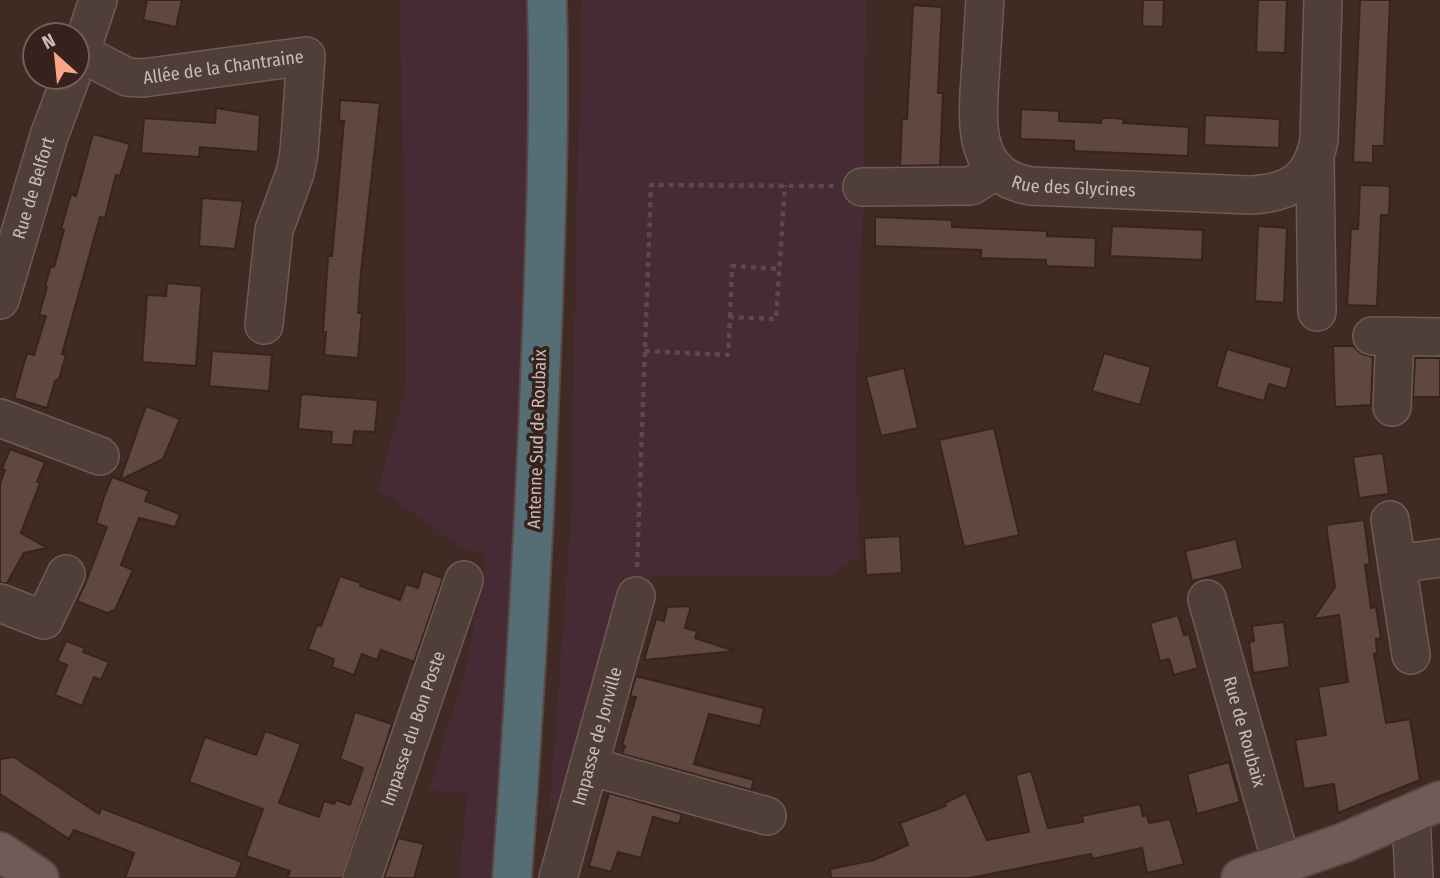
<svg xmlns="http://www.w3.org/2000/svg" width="1440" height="878" viewBox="0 0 1440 878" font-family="'Fira Sans Condensed',sans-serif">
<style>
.green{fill:#462a34}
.building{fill:#604740;stroke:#37241f;stroke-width:2}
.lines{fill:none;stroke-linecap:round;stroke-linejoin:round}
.minor-casing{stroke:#6e5b56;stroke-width:40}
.major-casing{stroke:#594742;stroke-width:42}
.highway-casing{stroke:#5b4843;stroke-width:42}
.path{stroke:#60464e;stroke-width:4.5;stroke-dasharray:5 5;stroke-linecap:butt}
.minor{stroke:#503e38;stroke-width:37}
.major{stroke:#705c56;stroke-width:38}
.highway{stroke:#556e76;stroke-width:38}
.labels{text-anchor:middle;stroke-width:7;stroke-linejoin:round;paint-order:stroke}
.street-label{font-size:18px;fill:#cbbab5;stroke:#35221d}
</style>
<rect width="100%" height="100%" fill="#402a24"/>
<!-- green -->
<path class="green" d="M400 0H533L532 264 499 878H459L467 794 429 790 466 667 487 553 465 550 378 489 406 384Z
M581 0H866L864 191 855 415 859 556 830 577H629L567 812H549L570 532Z"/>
<!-- building -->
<path class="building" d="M147 0H182L176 27 143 20Z
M1143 0H1164L1163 27 1142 26Z
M1258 0H1287L1285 53 1256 52Z
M1360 0H1390L1384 146H1373V163L1353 162Z
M913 5 942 7 938 93H943L940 165 900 166 902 119H907Z
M340 100 380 103 361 272 358 313H362L358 358 324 355 326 332H323L328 256H332L344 121H339Z
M216 108 260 115 258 152 200 147 199 157 141 153 144 118 215 123Z
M1021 109 1059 111V121L1101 123 1102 118H1113L1124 119 1123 123 1189 127 1188 156 1074 151V141L1020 139Z
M1205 115 1280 119 1279 148 1204 145Z
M93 134 130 144 120 176 116 175 105 218 100 217 62 354 66 355 59 379 55 381 47 408 14 398 27 353 34 355 46 316 39 315 47 287 45 286 51 266 54 267 64 230 61 229 71 194 76 196Z
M1360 185 1390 186 1389 215H1381L1377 306 1347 305 1351 229H1358Z
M202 198 243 201 235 249 199 246Z
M875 217 952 220V227L1047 231V236L1096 238 1095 268 1046 266V260L981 258V250L875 246Z
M1112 226 1203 230 1202 260 1110 256Z
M1258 226 1287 228 1284 303 1255 301Z
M167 283 202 286 196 366 142 362 147 295 166 296Z
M1333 346H1353L1362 354 1373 357 1371 405 1335 407Z
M1227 349 1292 368 1286 389 1269 384 1264 401 1216 387Z
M212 351 272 355 269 391 209 386Z
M1104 353 1151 367 1140 405 1092 391Z
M1415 358H1440V397H1413Z
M904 368 918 428 881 436 866 377Z
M301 394 378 400 375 432 354 431 353 445 331 444 332 432 298 429Z
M146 406 180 419 163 459 120 480 149 491 145 501 180 514 175 527 139 518 121 565 133 570 115 610 107 613 77 601 85 584 107 527 96 523 104 497 112 477 120 480Z
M994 428 1019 535 964 547 939 440Z
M10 449 45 462 37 482 40 483 21 533 47 548 24 553 7 583H0V484L5 470 2 469Z
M1383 453 1389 494 1359 498 1353 457Z
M1364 520 1370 564 1365 565 1371 608 1376 607 1381 638 1376 639 1377 653 1374 654 1386 723 1410 719 1420 780 1338 813 1334 784 1304 789 1295 740 1326 735 1318 687 1348 682 1339 615 1313 619 1335 587 1326 525Z
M900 536 902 573 866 575 864 538Z
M1236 539 1243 569 1192 581 1185 551Z
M423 571 443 578 414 662 381 650 377 660 362 654 354 675 332 667 334 659 308 649 317 625 321 626 340 576 361 583 360 586 400 600 406 584 418 588Z
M691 606 685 628 697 631 695 638 735 651 644 660 656 619 664 621 667 607Z
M1178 615 1184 635 1189 634 1198 668 1174 675 1169 659 1160 661 1150 623Z
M1284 622 1290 667 1253 673 1249 642 1254 641 1252 626Z
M66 641 85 648 83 652 109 662 101 680 94 677 82 706 55 695 67 665 57 661Z
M636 676 764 708 760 726 709 714 694 764 754 780 751 790 622 754 625 746 622 745 636 697 630 696Z
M355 712 392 724 342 878H287L290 871 246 856 263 809 189 782 205 737 256 755 265 731 301 744 279 803 319 817 324 801 334 804 336 800 350 805 363 768 340 759Z
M14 757 99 814 101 808 242 862 236 878H125L134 853 74 830 69 839 0 794V759Z
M1229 762 1240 802 1197 814 1187 774Z
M1031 771 1048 828 1083 822 1082 816 1140 804 1143 816 1147 815 1149 823 1170 819 1184 864 1147 873 1142 848 1092 859 1091 854 970 878H831L830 869 874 860 908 845 900 823 946 806 945 803 966 793 987 840 1029 832 1016 775Z
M609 793 682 814 679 824 653 817 641 858 618 852 611 872 589 866Z
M398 838 424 844 414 878H384Z"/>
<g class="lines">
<defs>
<g id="minor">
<path id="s1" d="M985 0C983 26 982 51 980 77 977 124 972 176 1031 186L1250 195C1290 193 1311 181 1319 140L1323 0"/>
<path id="s2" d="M81 53 127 77 143 78 306 56 299 153 295 173 274 230 264 325"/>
<path d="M77 63 98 0"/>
<path d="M1315 161 1317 312"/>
<path d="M862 187 971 186 997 170"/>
<path id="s3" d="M0 300 49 136 71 77"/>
<path d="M1372 336 1440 337"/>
<path d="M1392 407 1395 336"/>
<path d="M0 418 100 456"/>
<path d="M1390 520 1411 655"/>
<path d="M1397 564 1440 558"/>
<path id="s4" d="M1207 599 1282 865"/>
<path d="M0 603 44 620 66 574"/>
<path d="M589 766 767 816"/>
<path d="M1411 814 1414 878"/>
<path id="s5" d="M362 878 464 580"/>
<path id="s6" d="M558 878 636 596"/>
</g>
<path id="major" d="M0 852 39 878
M1241 878 1343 843 1440 801"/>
<path id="highway" d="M512 878C525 697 535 515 542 333 546 222 550 111 547 0"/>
</defs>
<!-- minor casing -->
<use href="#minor" class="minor-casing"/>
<!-- major casing -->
<use href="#major" class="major-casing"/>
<!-- highway casing -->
<use href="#highway" class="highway-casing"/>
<!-- path -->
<path class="path" d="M730 317 732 266 779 269
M645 351 728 355 730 317 776 319 785 185
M637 567 651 185 834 186"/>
<!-- minor -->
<use href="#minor" class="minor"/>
<!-- major -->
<use href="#major" class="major"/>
<!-- highway -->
<use href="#highway" class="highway"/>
</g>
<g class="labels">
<!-- street labels -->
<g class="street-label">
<text dy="6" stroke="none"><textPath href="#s2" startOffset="149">Allée de la Chantraine</textPath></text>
<text dy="6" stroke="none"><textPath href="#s1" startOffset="256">Rue des Glycines</textPath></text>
<text dy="6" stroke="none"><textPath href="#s3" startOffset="117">Rue de Belfort</textPath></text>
<text transform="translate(537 439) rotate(-88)" y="6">Antenne Sud de Roubaix</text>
<text dy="6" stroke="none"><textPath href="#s5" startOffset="158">Impasse du Bon Poste</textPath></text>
<text dy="6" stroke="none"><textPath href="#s4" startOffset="138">Rue de Roubaix</textPath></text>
<text dy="6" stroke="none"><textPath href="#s6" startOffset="147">Impasse de Jonville</textPath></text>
</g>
</g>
<!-- north arrow -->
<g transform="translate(56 56) rotate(333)"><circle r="33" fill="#35221d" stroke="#715f5a" stroke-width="2"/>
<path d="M0-5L12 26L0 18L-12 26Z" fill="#fba589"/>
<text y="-10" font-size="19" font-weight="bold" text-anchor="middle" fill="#cbbab5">N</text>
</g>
</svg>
